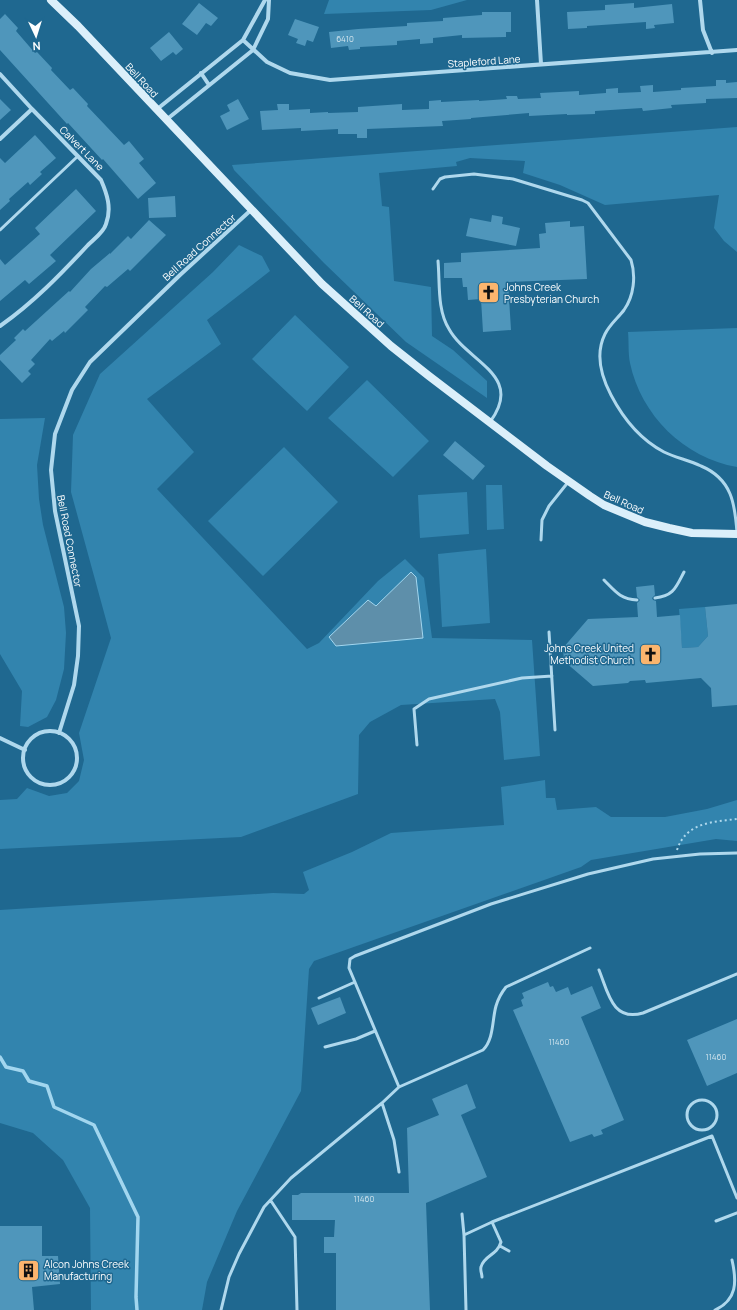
<svg xmlns="http://www.w3.org/2000/svg" width="737" height="1310" viewBox="0 0 737 1310" font-family="Manrope,sans-serif">
<style>
.green{fill:#3284ae}
.water{fill:#5e8faa;stroke:#a2d6ef}
.lines{fill:none;stroke-linecap:round;stroke-linejoin:round}
.stream{stroke:#a2d6ef;stroke-width:3.5}
.building{fill:#4f96bb}
.path{stroke:#afd8ed;stroke-width:2;stroke-dasharray:2 3;stroke-linecap:butt}
.lane{stroke:#afd8ed;stroke-width:3}
.street{stroke:#afd8ed;stroke-width:4}
.secondary{stroke:#dbeffa;stroke-width:8}
.labels{text-anchor:middle;stroke-width:3;stroke-linejoin:round;paint-order:stroke}
.number-label{font-size:8px;fill:#d3e5ee}
.street-label{font-size:10px;fill:#fff;stroke:#1f6890}
.poi-label{font-size:10px;fill:#fff;stroke:#1f6890;text-anchor:start}
</style>
<rect width="100%" height="100%" fill="#1f6890"/>
<!-- green -->
<path class="green" d="M329 0H467L431 10 324 14Z
M737 127V252L724 241 714 228 719 195 605 205 560 185 523 173 525 161 470 158 456 162 457 166 379 173 382 206 389 207 394 281 431 287 432 336 453 350 487 381V398L406 342 324 263 234 170 232 165Z
M239 245 262 256 270 271 207 320 221 344 147 399 194 452 157 489 307 649 319 643 378 581 405 559 424 578 432 638 532 640 540 756 504 760 500 712 495 699 401 705 370 722 359 735 358 794 241 837 0 849V800L17 799 27 788 49 796 67 793 79 781 84 760 79 733 111 638 71 492 73 435 100 374 213 272Z
M295 315 349 367 307 411 252 359Z
M737 328V467C684 458 641 415 630 363 628 353 629 342 628 332Z
M367 380 429 441 393 477 328 418Z
M45 418 37 465 39 499 43 525 64 607 66 633 64 669 56 700 47 717 28 727 20 726 22 691 0 654V419Z
M284 447 338 502 263 576 208 521Z
M486 485H502L504 529 487 530Z
M467 492 469 534 420 538 418 495Z
M486 549 490 623 442 627 438 554Z
M705 607 708 636 698 647 682 648 679 609Z
M545 780 546 798H555L557 810 596 807 611 817H665L707 809 737 800V841L716 839 591 860 581 867 314 961 309 969 301 1091 237 1211 207 1282 202 1310H91L90 1208 63 1160 33 1133 0 1123V910L273 893 304 894 309 890 303 872 352 852 391 833 504 825 501 787Z"/>
<!-- water -->
<path class="water" d="M411 572 416 577 423 638 336 646 329 637 368 600 376 606Z"/>
<g class="lines">
<!-- stream -->
<path class="stream" d="M0 1057 6 1067 23 1071 29 1081 47 1086 54 1107 94 1125 138 1217 136 1297 137 1310"/>
</g>
<!-- building -->
<path class="building" d="M199 3 218 18 211 26 206 23 197 35 182 24Z
M634 3V8L672 4 674 23 654 25 655 28 646 29V22L587 26V28L568 29 567 12 605 10V5Z
M482 12H511V32H506V37L462 38V35L433 38V43L420 44V39L397 41V45L360 47V49L349 50 348 46 331 48 329 32 358 29 407 26V23L443 21V18L482 15Z
M5 14 18 28 16 31 35 53 37 52 52 68 51 70 70 90 73 88 88 104 87 106 124 145 129 141 144 159 139 163 156 183 138 199 103 159 102 160 68 123 67 124 0 50V19Z
M295 19 319 27 313 42 307 40 305 46 296 43 298 39 288 35Z
M169 32 183 49 176 55 173 52 161 61 150 48Z
M716 80H726V83L737 82V98L706 99V103L671 105 672 108 643 111 642 108 595 111V114L567 115V114L529 116V113L471 118V119L442 121 443 126 367 129V138H357V134H338V129L301 131V128L262 130 260 111 278 110 277 104H289V110L310 109V113L328 112V113L358 112V107L402 104V110L429 109V101L441 100V102L479 100V101L507 99 506 96H517L518 99 541 98 540 93 579 91V95L606 93V89L618 88V93L641 92 640 86 653 85V92L681 90V88L716 86Z
M0 99 11 110 0 120Z
M238 99 249 119 227 130 220 116 230 111 227 105Z
M35 135 56 158 40 172 42 174 30 185 28 182 9 199 10 201 0 210V158L5 163Z
M76 189 96 211 50 255 56 261 29 284 25 280 0 301V259L5 265 40 234 35 228Z
M175 196 176 217 149 218 148 198Z
M492 215 503 217 502 224 520 228 516 246 466 236 470 218 491 222Z
M149 220 166 235 130 271 128 269 107 287 105 286 85 307 88 310 65 333 64 331 52 341 50 339 31 360 35 364 28 371 31 374 22 383 0 360V355L16 340 14 338 23 329 25 331 69 291 70 292 91 269 110 253V254L128 236 131 239Z
M570 221V227L584 226 587 279 508 282 511 330 483 332 481 299 468 300 467 287H463L462 278H444V263L461 262V253L540 248 539 234 546 233 545 223Z
M455 441 485 466 473 480 443 455Z
M654 585 655 595 652 598 653 600 656 601 657 617 680 615 682 648 698 647 708 636 705 607 737 604V705L712 707 711 688 701 678 646 683 645 680 630 681 628 683 593 686 564 661 563 648 588 619 638 617 637 603 640 600 637 597 636 587Z
M548 982 550 987 553 986 556 992 568 987 571 995 592 986 601 1008 581 1017 624 1120 601 1130 603 1134 594 1137 592 1134 570 1142 513 1010 523 1006 521 1000 524 998 522 993Z
M340 997 346 1013 318 1025 311 1008Z
M737 1019V1073L707 1086 687 1040Z
M467 1084 476 1108 461 1115 487 1177 426 1203 430 1310H336V1253H324V1237H334L335 1220H292V1195H298L301 1193H409L407 1128 439 1115 432 1099Z
M0 1226H42V1256H58L60 1284 32 1287 34 1310H0Z"/>
<g class="lines">
<!-- path -->
<path class="path" d="M677 850C686 822 713 822 737 819"/>
<!-- lane -->
<path class="lane" d="M433 189 440 179 445 177 474 174 513 179 582 200 588 203 631 260C636 276 634 296 624 310 618 318 610 324 605 334 595 354 601 376 611 395 623 418 641 440 664 452 676 458 689 460 701 466 732 479 735 504 737 533
M0 230 78 156
M438 261C440 283 437 310 449 329 467 362 525 375 490 422
M541 540 542 520 549 506 569 481
M604 580C615 591 620 599 637 600
M655 598C674 596 676 587 684 572
M549 632 555 730
M417 745 414 709 429 699 522 678 552 676
M590 948 506 987C502 992 498 999 496 1006 492 1020 494 1039 483 1050L399 1087 349 968 350 959 355 956 491 904 588 874 653 859 700 854 737 853
M599 970C608 992 612 1022 643 1013L737 974
M319 998 355 982
M325 1047 356 1039 375 1031
M687 1115a15 15 0 1 1 30 0a15 15 0 1 1-30 0Z
M382 1103 394 1140 399 1172
M271 1201 295 1237 297 1310
M462 1214 464 1235
M716 1221 737 1213
M500 1246 509 1251
M482 1277C482 1274 480 1270 481 1267 484 1255 497 1256 501 1242L492 1222
M221 1310 229 1277 239 1254 264 1207 291 1178 382 1103 399 1087
M466 1310 464 1235 492 1222 712 1136 737 1198
M715 1310C737 1300 737 1282 732 1260"/>
<!-- street -->
<path class="street" d="M537 0 541 64
M700 0 703 30 712 53
M243 40 267 62 290 73 330 80 737 50
M201 73 209 85
M0 74 32 109 101 180C107 194 112 208 106 224 104 232 94 239 88 245 61 274 33 303 0 326
M156 110 243 40 265 0
M166 120 253 50 268 19 269 0
M0 139 32 109
M23 758a27 27 0 1 1 54 0a27 27 0 1 1-54 0Z
M59 733 74 685 78 656 79 626 55 511 51 470 55 434 72 390 90 362 180 275 251 210
M0 738 25 750"/>
<!-- secondary -->
<path class="secondary" d="M51 0 78 26 322 284 391 346 429 376 547 466 590 496 604 505 645 522 669 528 692 533 737 534"/>
</g>
<!-- icons -->
<defs>
<symbol id="church-square" viewBox="-11 -11 22 22"><rect x="-9" y="-9" width="18" height="18" rx="4" fill="#fbb56e" stroke="#1f6890"/><path d="M-1.2-6h2.4v3.5h3.3v2.4h-3.3V6h-2.4V-.1h-3.3v-2.4h3.3Z" fill="#111"/></symbol>
<symbol id="building-square" viewBox="-11 -11 22 22"><rect x="-9" y="-9" width="18" height="18" rx="4" fill="#fbb56e" stroke="#1f6890"/><path d="M-4-6H4V6H1V3H-1V6H-4ZM-2.5-4.3h1.7v1.8h-1.7ZM.8-4.3h1.7v1.8H.8ZM-2.5-1h1.7V.8h-1.7ZM.8-1h1.7V.8H.8Z" fill="#111"/></symbol>
</defs>
<g fill-rule="evenodd">
<use href="#church-square" x="476" y="280" width="25" height="25"/>
<use href="#church-square" x="638" y="642" width="25" height="25"/>
<use href="#building-square" x="16" y="1258" width="25" height="25"/>
</g>
<g class="labels">
<!-- number labels -->
<g class="number-label">
<text x="345" y="42">6410</text>
<text x="559" y="1045">11460</text>
<text x="716" y="1060">11460</text>
<text x="364" y="1202">11460</text>
</g>
<!-- street labels -->
<g class="street-label">
<text transform="translate(484 61) rotate(-4)" y="4">Stapleford Lane</text>
<text transform="translate(142 80) rotate(47)" y="4">Bell Road</text>
<text transform="translate(82 148) rotate(45)" y="4">Calvert Lane</text>
<text transform="translate(199 247) rotate(-42)" y="4">Bell Road Connector</text>
<text transform="translate(367 311) rotate(42)" y="4">Bell Road</text>
<text transform="translate(624 502) rotate(24)" y="4">Bell Road</text>
<text transform="translate(70 541) rotate(79)" y="4">Bell Road Connector</text>
</g>
<!-- poi labels -->
<g class="poi-label">
<text x="504" y="291">Johns Creek<tspan x="504" dy="12">Presbyterian Church</tspan></text>
<text x="634" y="652" text-anchor="end">Johns Creek United<tspan x="634" dy="12">Methodist Church</tspan></text>
<text x="44" y="1268">Alcon Johns Creek<tspan x="44" dy="12">Manufacturing</tspan></text>
</g>
</g>
<!-- north arrow -->
<g transform="translate(36 36) rotate(176)" stroke="#1f6890" stroke-width="3" paint-order="stroke">
<path d="M0-3L7 15L0 10L-7 15Z" fill="#ffffff"/>
<text y="-6" font-size="11" font-weight="bold" text-anchor="middle" fill="#ffffff">N</text>
</g>
</svg>
